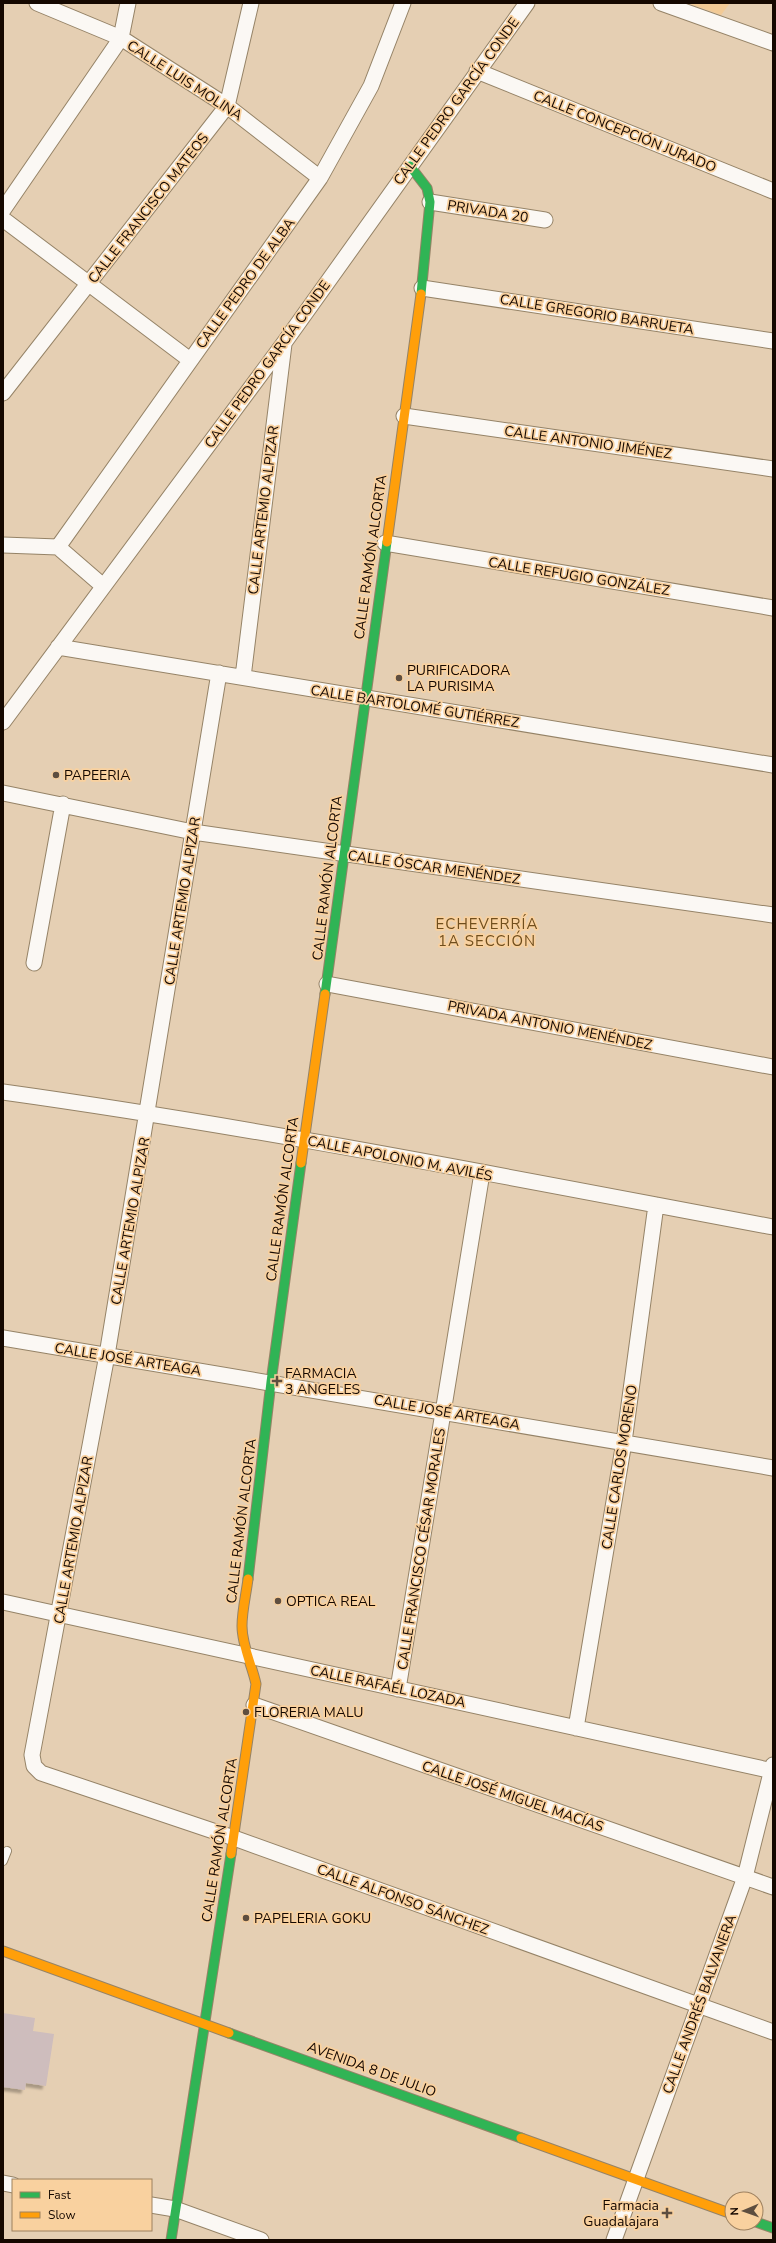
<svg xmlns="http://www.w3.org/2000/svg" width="776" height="2243" viewBox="0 0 776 2243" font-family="'Nunito Sans',sans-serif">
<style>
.built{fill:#f2ca96}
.building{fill:#cebdbd;filter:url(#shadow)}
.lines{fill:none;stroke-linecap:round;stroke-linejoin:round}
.lane-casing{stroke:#958367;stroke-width:10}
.street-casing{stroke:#958367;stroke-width:17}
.fast-casing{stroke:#958367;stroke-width:11}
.slow-casing{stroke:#958367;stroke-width:11}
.lane{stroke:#fbf8f4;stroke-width:8}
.street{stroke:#fbf8f4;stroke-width:15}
.fast{stroke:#30b455;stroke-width:9}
.slow{stroke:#ff9f0a;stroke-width:9}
.poi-dot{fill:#5e4e3f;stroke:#f9d19f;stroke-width:1.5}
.labels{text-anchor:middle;stroke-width:3.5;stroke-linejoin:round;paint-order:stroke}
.street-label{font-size:14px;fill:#150800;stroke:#f9d19f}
.poi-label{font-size:14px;fill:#150800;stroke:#f9d19f;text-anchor:start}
.neighbourhood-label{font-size:15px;letter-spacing:1px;fill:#704e1d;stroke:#f9d19f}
</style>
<defs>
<filter id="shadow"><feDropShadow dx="-3.5" dy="3.5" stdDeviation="1" flood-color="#0004"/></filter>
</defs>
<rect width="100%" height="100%" fill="#e5cfb3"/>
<!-- built -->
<path class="built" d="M687 3H730L721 15Z"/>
<!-- building -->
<path class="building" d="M3 2013 35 2018 33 2031 54 2034 46 2086 26 2083 25 2090 3 2087Z"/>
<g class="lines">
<defs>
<path id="lane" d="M3 1861 7 1851"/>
<path id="street" d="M37 3 121 38 227 106 320 178
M661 3 773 43
M477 71 773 191
M430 202 545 220
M3 210 121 38 128 3
M3 219 190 360
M422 288 773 341
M3 393 227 106 251 3
M404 416 773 469
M385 543 773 608
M3 545 58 547 103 586
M58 547 320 178 371 86 403 3
M58 647 773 765
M219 673 107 1355 32 1755 34 1766 41 1773 234 1838 773 2032
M243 677 284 344
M3 722 284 343 527 3
M3 793 193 832 773 915
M34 963 63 804
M327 984 773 1067
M3 1092C261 1128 517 1179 773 1227
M3 1338 773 1468
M3 1602 773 1771
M398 1689 482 1173
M254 1705 773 1887
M576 1728 624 1442 656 1205
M3 2183 13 2185
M151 2205 175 2209 261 2240
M614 2240 745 1877 773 1765"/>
<path id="fast" d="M410 166 427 188 430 202 421 294
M325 994 387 542
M248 1579 271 1382 301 1163
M229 2033 521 2138
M756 2222 773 2228
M171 2240 231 1854"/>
<path id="slow" d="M387 542 421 294
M301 1163 325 994
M231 1854 256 1684C252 1665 242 1646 242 1626 242 1611 246 1595 248 1579
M3 1951 229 2033
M521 2138 732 2214"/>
</defs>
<!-- lane casing -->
<use href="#lane" class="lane-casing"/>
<!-- street casing -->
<use href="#street" class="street-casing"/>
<!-- fast casing -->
<use href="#fast" class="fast-casing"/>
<!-- slow casing -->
<use href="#slow" class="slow-casing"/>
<!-- lane -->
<use href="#lane" class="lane"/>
<!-- street -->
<use href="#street" class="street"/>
<!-- fast -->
<use href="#fast" class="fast"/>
<!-- slow -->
<use href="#slow" class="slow"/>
</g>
<!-- markers -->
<g class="poi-dot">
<circle cx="399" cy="678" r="4"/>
<circle cx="56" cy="775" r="4"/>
<path d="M275 1375h4v4h4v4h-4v4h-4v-4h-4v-4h4z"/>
<circle cx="278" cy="1601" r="4"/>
<circle cx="246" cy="1712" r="4"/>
<circle cx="246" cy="1918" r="4"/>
<path d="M665 2207h4v4h4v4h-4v4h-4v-4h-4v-4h4z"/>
</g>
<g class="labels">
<!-- street labels -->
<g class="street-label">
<text transform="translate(185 80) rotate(33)" y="5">CALLE LUIS MOLINA</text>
<text transform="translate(456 101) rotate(-54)" y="5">CALLE PEDRO GARCÍA CONDE</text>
<text transform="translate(625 131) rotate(22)" y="5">CALLE CONCEPCIÓN JURADO</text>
<text transform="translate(148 208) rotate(-52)" y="5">CALLE FRANCISCO MATEOS</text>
<text transform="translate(488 211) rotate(9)" y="5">PRIVADA 20</text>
<text transform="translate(245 283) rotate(-54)" y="5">CALLE PEDRO DE ALBA</text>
<text transform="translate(597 314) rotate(9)" y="5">CALLE GREGORIO BARRUETA</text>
<text transform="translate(267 364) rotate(-54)" y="5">CALLE PEDRO GARCÍA CONDE</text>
<text transform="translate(588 442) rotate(8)" y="5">CALLE ANTONIO JIMÉNEZ</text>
<text transform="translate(263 510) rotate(-83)" y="5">CALLE ARTEMIO ALPIZAR</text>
<text transform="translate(370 557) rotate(-82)" y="5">CALLE RAMÓN ALCORTA</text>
<text transform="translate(579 576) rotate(9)" y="5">CALLE REFUGIO GONZÁLEZ</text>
<text transform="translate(415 706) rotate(9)" y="5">CALLE BARTOLOMÉ GUTIÉRREZ</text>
<text transform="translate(434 867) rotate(8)" y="5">CALLE ÓSCAR MENÉNDEZ</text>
<text transform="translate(327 878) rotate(-83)" y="5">CALLE RAMÓN ALCORTA</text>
<text transform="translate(182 901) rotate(-81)" y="5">CALLE ARTEMIO ALPIZAR</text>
<text transform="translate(550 1025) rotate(11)" y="5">PRIVADA ANTONIO MENÉNDEZ</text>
<text transform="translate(400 1158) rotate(11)" y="5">CALLE APOLONIO M. AVILÉS</text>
<text transform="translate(282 1199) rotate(-82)" y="5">CALLE RAMÓN ALCORTA</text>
<text transform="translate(130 1221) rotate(-80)" y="5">CALLE ARTEMIO ALPIZAR</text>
<text transform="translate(128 1359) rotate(9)" y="5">CALLE JOSÉ ARTEAGA</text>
<text transform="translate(447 1412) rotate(10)" y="5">CALLE JOSÉ ARTEAGA</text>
<text transform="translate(619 1467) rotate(-81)" y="5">CALLE CARLOS MORENO</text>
<text transform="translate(241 1521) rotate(-83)" y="5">CALLE RAMÓN ALCORTA</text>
<text transform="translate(73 1540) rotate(-80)" y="5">CALLE ARTEMIO ALPIZAR</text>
<text transform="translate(421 1549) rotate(-81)" y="5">CALLE FRANCISCO CÉSAR MORALES</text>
<text transform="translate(388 1686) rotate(12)" y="5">CALLE RAFAÉL LOZADA</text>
<text transform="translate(513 1796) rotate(19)" y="5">CALLE JOSÉ MIGUEL MACÍAS</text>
<text transform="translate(219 1840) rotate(-81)" y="5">CALLE RAMÓN ALCORTA</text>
<text transform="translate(403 1899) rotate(20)" y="5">CALLE ALFONSO SÁNCHEZ</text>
<text transform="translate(699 2004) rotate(-70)" y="5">CALLE ANDRÉS BALVANERA</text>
<text transform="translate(372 2069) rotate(20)" y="5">AVENIDA 8 DE JULIO</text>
</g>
<!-- poi labels -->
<g class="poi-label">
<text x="407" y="675">PURIFICADORA<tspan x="407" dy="16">LA PURISIMA</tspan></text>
<text x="64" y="780">PAPEERIA</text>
<text x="285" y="1378">FARMACIA<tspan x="285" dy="16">3 ANGELES</tspan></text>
<text x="286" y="1606">OPTICA REAL</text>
<text x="254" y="1717">FLORERIA MALU</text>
<text x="254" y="1923">PAPELERIA GOKU</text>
<text x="659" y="2210" text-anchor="end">Farmacia<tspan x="659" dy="16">Guadalajara</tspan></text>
</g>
<!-- neighbourhood labels -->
<g class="neighbourhood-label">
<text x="487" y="929">ECHEVERRÍA<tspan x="487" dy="17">1A SECCIÓN</tspan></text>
</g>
</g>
<!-- border -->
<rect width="776" height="2243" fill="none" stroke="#150800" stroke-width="8"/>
<!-- legend -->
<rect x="12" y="2179" width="140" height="52" fill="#f9d19f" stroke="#9e815f"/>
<rect x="20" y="2192" width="20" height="6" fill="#30b455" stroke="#9e815f"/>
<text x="48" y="2199" font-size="12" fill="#150800">Fast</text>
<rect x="20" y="2212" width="20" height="6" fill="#ff9f0a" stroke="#9e815f"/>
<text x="48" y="2219" font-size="12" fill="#150800">Slow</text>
<!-- north arrow -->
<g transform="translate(744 2211) rotate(268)"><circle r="19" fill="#f9d19f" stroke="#9e815f"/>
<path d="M0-3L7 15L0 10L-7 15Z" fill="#5e4e3f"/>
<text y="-6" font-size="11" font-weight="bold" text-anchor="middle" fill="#150800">N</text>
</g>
</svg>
